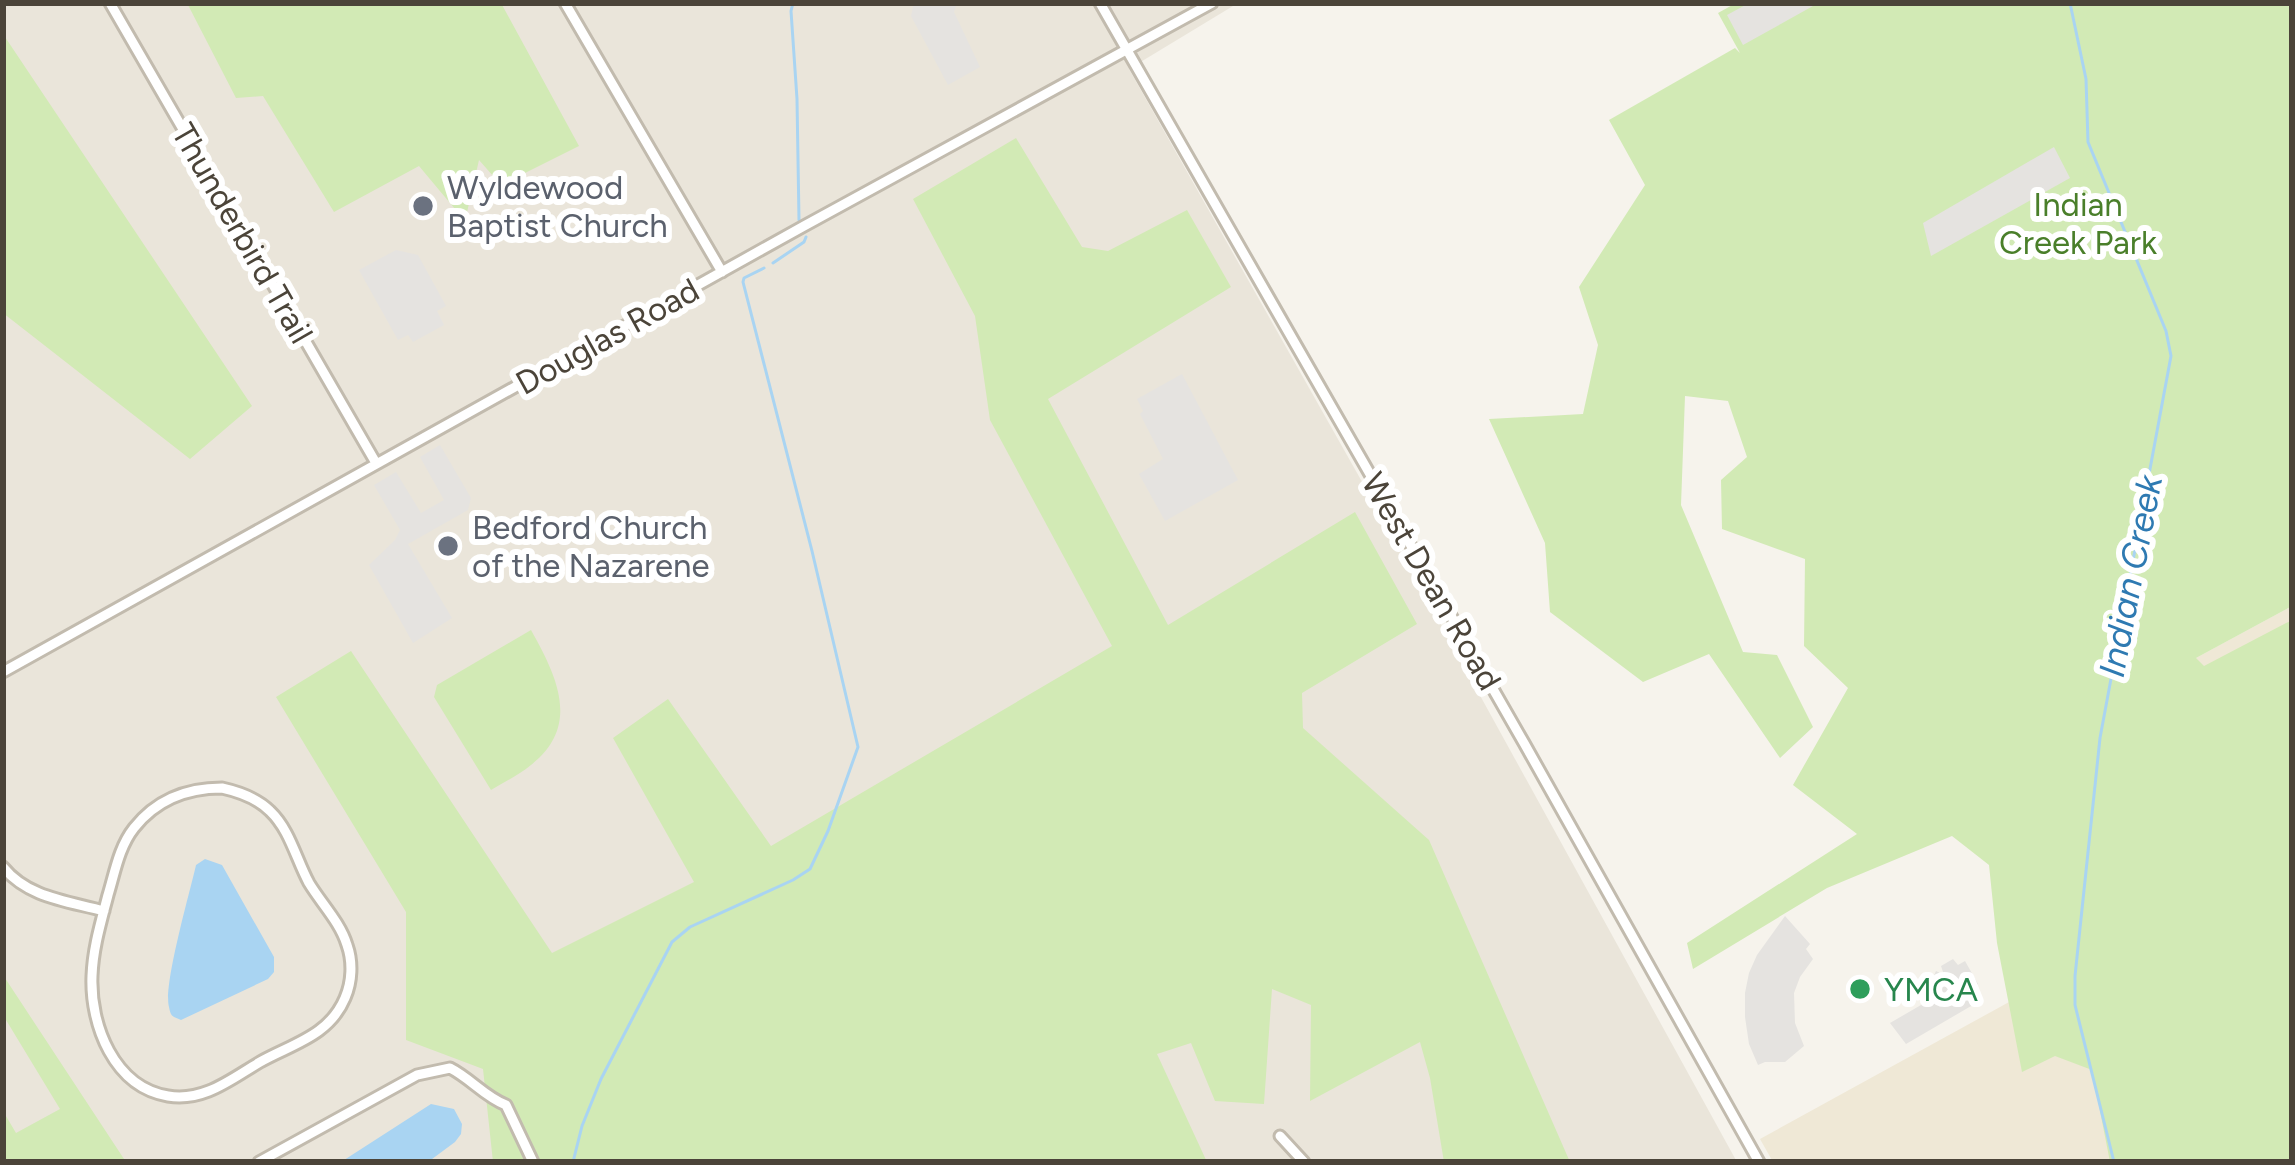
<svg xmlns="http://www.w3.org/2000/svg" width="2295" height="1165" viewBox="0 0 2295 1165" font-family="Figtree,sans-serif">
<style>
.residential{fill:#eae5da}
.education{fill:#efe8d6}
.green{fill:#d2eab5}
.parking{fill:#e5e3e0}
.water{fill:#a9d4f2}
.lines{fill:none;stroke-linecap:round;stroke-linejoin:round}
.stream{stroke:#a9d4f2;stroke-width:3}
.minor-casing{stroke:#c2bbae;stroke-width:15}
.minor{stroke:#fff;stroke-width:9}
.worship-dot{fill:#6b7280;stroke:#fff;stroke-width:4.5}
.leisure-dot{fill:#2e9e5b;stroke:#fff;stroke-width:4.5}
.labels{text-anchor:middle;stroke-width:12;stroke-linejoin:round;paint-order:stroke}
.worship-label{font-size:33px;fill:#5b616d;stroke:#fff;text-anchor:start}
.park-label{font-size:33px;fill:#4a7f2a;stroke:#fff}
.street-label{font-size:33px;fill:#4b4439;stroke:#fff}
.leisure-label{font-size:33px;fill:#27864d;stroke:#fff;text-anchor:start}
.water-label{font-size:36px;font-style:italic;fill:#2e7ab2;stroke:#fff}
</style>
<rect width="100%" height="100%" fill="#f6f3ec"/>
<!-- residential -->
<path class="residential" d="M3 3H1238L1129 69 1374 503 1737 1162H3Z"/>
<!-- education -->
<path class="education" d="M2292 606V1162H1773L1760 1139 2020 996 2009 759Z"/>
<!-- green -->
<path class="green" d="M187 3H501L579 146 501 185 479 160 465 221 419 166 334 212 263 96 236 98Z
M1736 3H2292V606L2196 658 2204 666 2292 620V1162H2110L2092 1070 2055 1056 2022 1072 1997 943 1989 865 1952 836 1827 888 1693 969 1687 943 1857 834 1793 785 1848 688 1804 646 1805 559 1722 529 1721 480 1747 457 1728 401 1685 396 1681 505 1743 652 1777 655 1813 727 1780 758 1709 654 1643 682 1550 612 1545 543 1489 419 1583 414 1598 345 1579 287 1645 185 1609 120 1735 48 1740 53 1718 13Z
M3 34 252 406 190 459 3 313Z
M1016 138 1082 247 1108 251 1187 210 1231 287 1048 399 1168 625 1355 512 1417 624 1302 693 1303 728 1429 840 1570 1162H1444L1430 1078 1420 1042 1310 1101 1311 1005 1272 989 1264 1104 1215 1101 1191 1043 1157 1054 1207 1162H493L483 1069 406 1040V912L276 697 351 651 552 953 694 882 613 738 668 699 771 846 1112 646 990 420 975 316 913 199Z
M531 630C556 675 582 725 531 765 519 775 504 782 491 790L434 697 437 685Z
M3 975 126 1162H3V1111L16 1133 60 1109 3 1015Z"/>
<!-- parking -->
<path class="parking" d="M914 3H957L954 12 980 67 948 85 911 16Z
M1749 3H1812L1813 6 1743 45 1727 15Z
M2054 147 2070 178 1931 256 1923 223Z
M396 250 418 255 446 306 437 311 444 325 413 342 408 335 398 340 359 270Z
M1182 374 1238 480 1165 521 1139 474 1163 459 1140 414 1143 411 1137 399Z
M440 445 471 498 468 510 408 544 452 618 413 643 369 565 395 540 400 530 374 485 396 472 421 513 444 500 420 457Z
M1785 916 1810 944 1806 949 1813 959 1800 977 1794 993 1795 1023 1804 1046 1785 1062H1765L1758 1065 1749 1044 1745 1017V993L1749 973 1757 955Z
M1953 959 1958 965 1965 961 1978 984 1973 988 1978 1002 1906 1044 1890 1023 1921 1005 1936 971 1944 975 1941 966Z"/>
<!-- water -->
<path class="water" d="M205 859 222 865 274 957V972L268 979 181 1020C172 1016 171 1017 169 1007 163 986 190 892 196 865Z
M431 1104 454 1109 462 1124 461 1134 455 1142 428 1162H341Z"/>
<g class="lines">
<!-- stream -->
<path class="stream" d="M793 3 791 11 797 99 799 220
M2070 3 2086 79 2088 142 2166 331 2171 356 2100 738 2075 976V1005L2114 1162
M773 263 804 242 806 237
M573 1162 582 1126 601 1079 672 942 690 927 793 880 810 869 828 831 858 747 812 551 743 282 744 278 764 268"/>
<defs>
<path id="minor" d="M110 3 376 463
M565 3 722 272
M1100 3 1524 743 1759 1162
M3 672 804 226 1212 3
M222 788C240 792 257 798 270 811 290 830 296 859 309 883 321 903 340 922 347 945 353 962 352 982 345 998 329 1036 292 1044 260 1062 231 1079 204 1102 168 1096 114 1087 90 1025 92 976 93 948 101 922 108 895 115 872 119 847 134 828 156 800 187 788 222 788Z
M3 867C28 898 68 901 104 911
M1280 1136 1304 1162
M259 1162 417 1075 450 1068C470 1078 485 1097 506 1105L533 1162"/>
</defs>
<!-- minor casing -->
<use href="#minor" class="minor-casing"/>
<!-- minor -->
<use href="#minor" class="minor"/>
</g>
<!-- markers -->
<g class="worship-dot">
<circle cx="423" cy="206" r="12"/>
<circle cx="448" cy="546" r="12"/>
</g>
<circle class="leisure-dot" cx="1860" cy="989" r="12"/>
<g class="labels">
<!-- worship labels -->
<g class="worship-label">
<text x="447" y="199">Wyldewood<tspan x="447" dy="38">Baptist Church</tspan></text>
<text x="472" y="539">Bedford Church<tspan x="472" dy="38">of the Nazarene</tspan></text>
</g>
<!-- park labels -->
<g class="park-label">
<text x="2078" y="216">Indian<tspan x="2078" dy="38">Creek Park</tspan></text>
</g>
<!-- street labels -->
<g class="street-label">
<text transform="translate(243 233) rotate(60)" y="12">Thunderbird Trail</text>
<text transform="translate(607 336) rotate(-29)" y="12">Douglas Road</text>
<text transform="translate(1432 581) rotate(60)" y="12">West Dean Road</text>
</g>
<!-- leisure labels -->
<g class="leisure-label">
<text x="1884" y="1001">YMCA</text>
</g>
<!-- water labels -->
<g class="water-label">
<text transform="translate(2130 576) rotate(-79)" y="13">Indian Creek</text>
</g>
</g>
<!-- border -->
<rect width="2295" height="1165" fill="none" stroke="#4b4439" stroke-width="12"/>
</svg>
